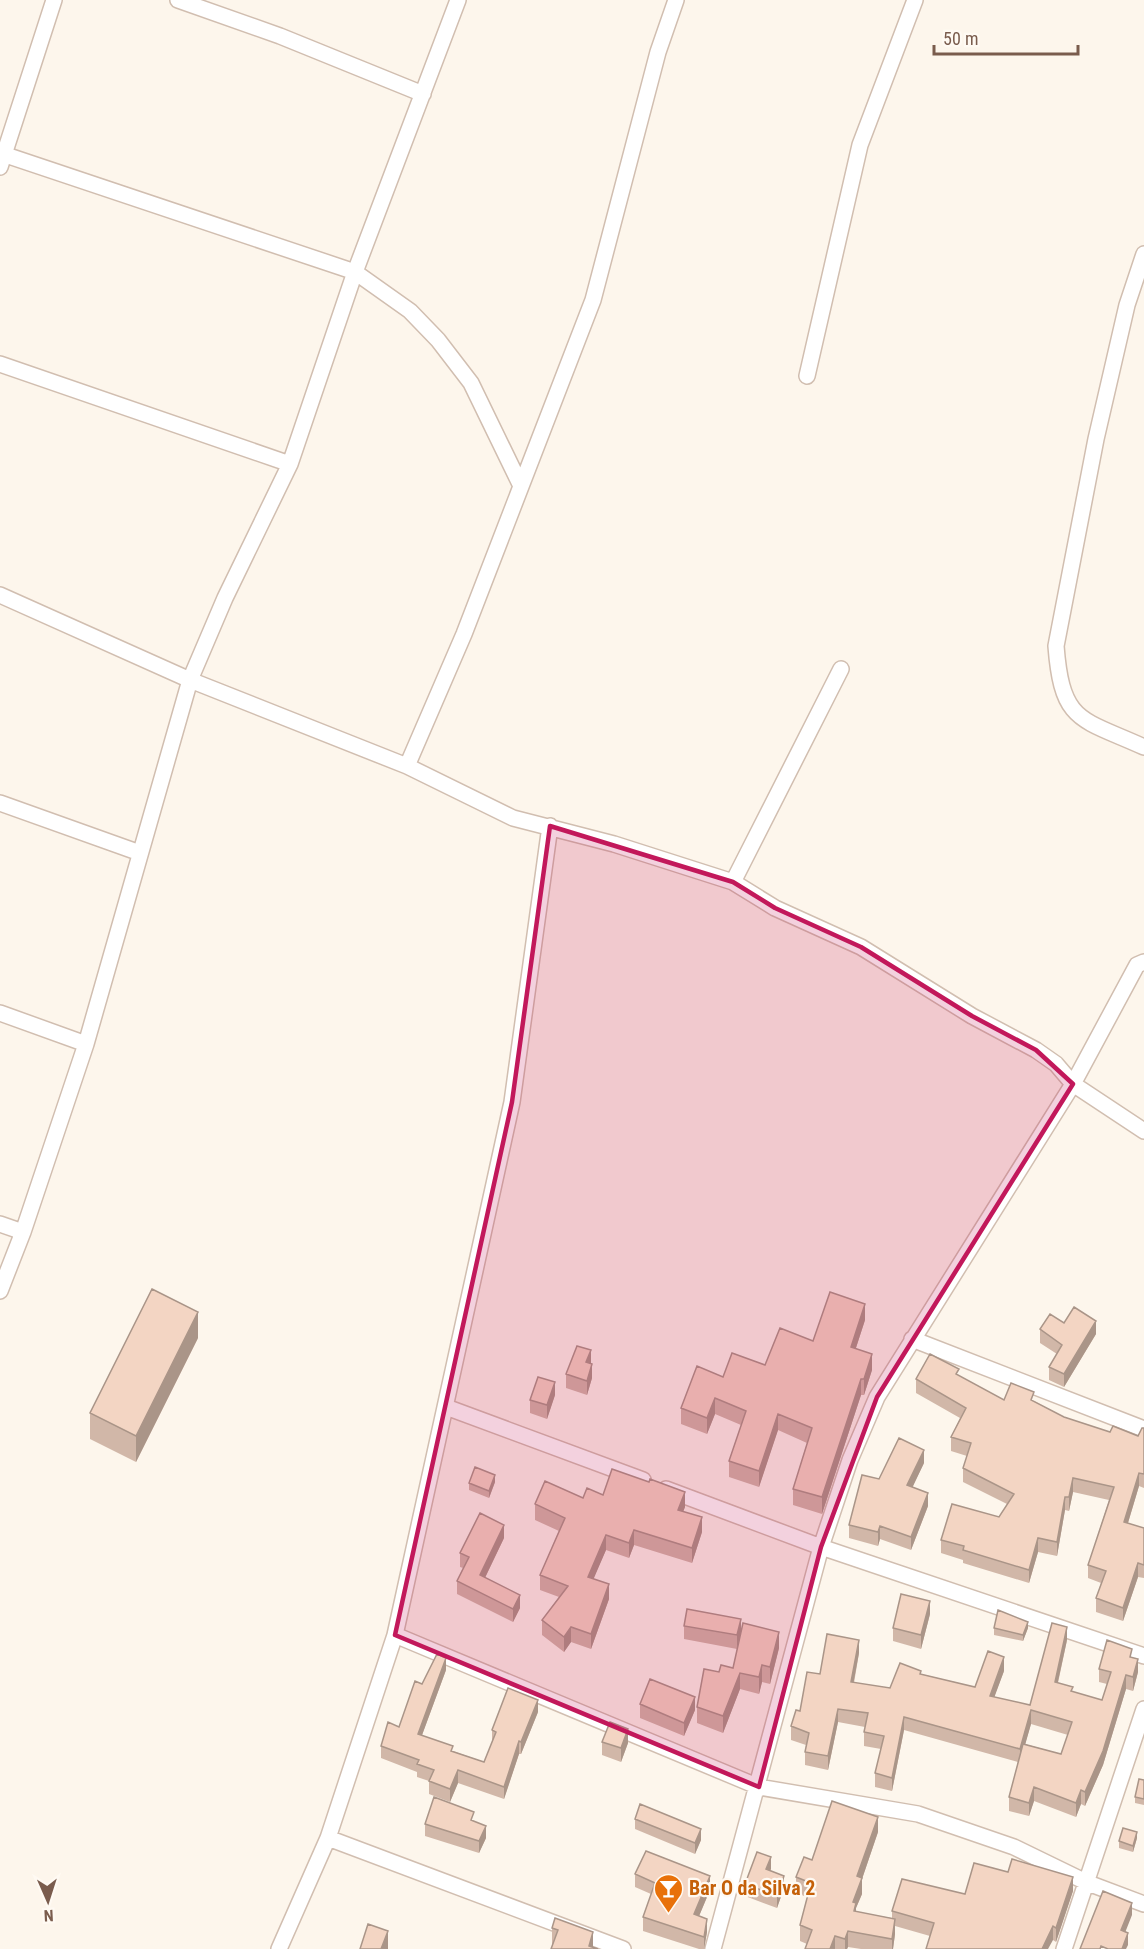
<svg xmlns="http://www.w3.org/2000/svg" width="1144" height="1949" viewBox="0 0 1144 1949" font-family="'Roboto Condensed',sans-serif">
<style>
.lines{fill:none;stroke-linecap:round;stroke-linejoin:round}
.street-casing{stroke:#d1beb0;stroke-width:18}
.street{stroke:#fff;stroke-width:15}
.wall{fill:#d1b7a8;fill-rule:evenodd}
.shaded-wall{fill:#aa9588}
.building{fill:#f3d5c3;stroke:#aa9588;stroke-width:1.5}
.marked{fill:#c2185b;fill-opacity:0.2;stroke:#c2185b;stroke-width:4.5;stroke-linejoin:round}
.labels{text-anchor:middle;stroke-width:4.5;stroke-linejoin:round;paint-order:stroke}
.food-label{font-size:20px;font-weight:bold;fill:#c56008;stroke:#fffaf3;text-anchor:start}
</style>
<rect width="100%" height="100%" fill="#fdf6ec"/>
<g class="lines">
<defs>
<path id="street" d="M178 0 280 36 423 94
M0 153 355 272 410 311 438 340 471 383 521 486
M0 167 54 0
M1144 254 1127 305 1096 439 1056 646C1062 723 1080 718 1144 747
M0 364 290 464
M807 376 860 145 915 0
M0 595 190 680 407 766 513 818 614 844 733 882 775 908 861 947 972 1016 1036 1050 1056 1064 1073 1084 1144 1131
M407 766 464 634 593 300 658 52 676 0
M0 803 140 853
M733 882 841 669
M0 1013 86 1044
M0 1224 23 1232
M0 1291 23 1232 86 1044 190 680 225 598 290 464 355 272 458 0
M912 1339 1144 1429
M446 1407 643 1480
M666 1489 821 1547 1144 1656
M395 1635 759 1787 918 1814 1014 1847 1088 1883 1144 1904
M328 1838 623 1949
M279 1949 328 1838 395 1635 512 1102 550 826
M713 1949 821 1547 850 1460 877 1397 1073 1084 1137 965 1144 962
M1064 1949 1144 1709"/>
</defs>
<!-- street casing -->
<use href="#street" class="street-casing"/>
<!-- street -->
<use href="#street" class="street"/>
</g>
<!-- wall -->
<path class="wall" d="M865 1320 856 1348 872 1370 864 1395H861L822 1514 793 1505V1489L807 1443 778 1430 759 1487 729 1477V1461L741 1425 715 1414 707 1434 681 1424V1408L723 1377 765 1365 813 1341Z
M1064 1323 1096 1334 1064 1387 1049 1380V1367L1057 1354 1040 1343V1329Z
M198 1338 136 1462 90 1439V1413Z
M591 1364 592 1378 587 1395 566 1388V1374Z
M959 1376 1004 1400 1034 1401 1064 1417 1110 1432 1138 1436 1144 1428V1488L1139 1486 1128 1523 1144 1528V1578L1138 1577 1123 1621 1096 1612V1598L1101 1583 1088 1578V1565L1109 1500 1073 1492 1069 1511 1065 1510 1057 1556 1038 1552 1029 1583 963 1563V1560L941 1553V1540L999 1517 1007 1504 963 1482V1468L967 1456 951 1451V1437L960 1418 916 1393V1379Z
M555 1395 547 1419 530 1413V1400Z
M924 1463 912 1487 928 1506 911 1550 880 1539 878 1546 849 1538V1525L879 1479Z
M495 1482 489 1498 469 1490V1483Z
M603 1495 685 1507 683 1511 702 1532 692 1563 634 1545 629 1558 606 1550 593 1579 609 1599 591 1649 571 1642 564 1652 542 1635V1620L559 1597 540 1590V1575L559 1531 535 1520V1504Z
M504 1538 485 1578 520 1608 513 1622 457 1594V1581L463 1568 460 1567V1553Z
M930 1614 921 1649 893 1641V1628Z
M684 1626 741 1630 779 1648 770 1684 762 1682 759 1694 740 1689 723 1733 697 1723V1707L733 1668 737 1649 684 1639Z
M994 1628H1028L1023 1641 994 1635Z
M1067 1640 1058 1683 1073 1692 1102 1700 1107 1684 1099 1682V1669L1132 1657 1138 1672 1133 1691 1126 1689 1103 1765 1085 1806 1081 1804 1076 1817 1034 1801 1029 1816 1009 1811V1797L1018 1762 904 1730 892 1791 875 1787V1773L881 1749 864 1746V1732L865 1727 838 1722 828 1770 805 1765V1752L806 1745 791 1740V1726L820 1674 859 1653 854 1683 890 1688 921 1674 975 1687 1004 1671 994 1697 1030 1705ZM1031 1724 1068 1735 1061 1754 1025 1744Z
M446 1670 422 1735 453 1751 484 1762 492 1743V1730L538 1712 521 1754H519L504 1799 458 1783 450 1802 429 1794V1781L417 1777V1772L381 1758V1746L399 1727 422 1684Z
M640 1704 695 1710 684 1736 640 1718Z
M602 1742 628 1743 621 1762 602 1755Z
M1144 1780V1805L1135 1803V1797Z
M635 1819 701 1840 695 1854 635 1829Z
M474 1821 486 1838 479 1853 425 1836V1824Z
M878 1832 862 1879V1894L856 1908V1912L892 1918V1911L965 1894 1073 1891 1056 1942 1053 1940 930 1936 895 1926V1934L893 1949H861L848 1947 847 1949H805L807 1944 800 1941V1925L807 1897 796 1893V1877L812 1860Z
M1137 1838 1133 1852 1119 1848V1841Z
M771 1869 770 1870 784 1888 777 1908 745 1896V1884Z
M635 1874 710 1890 699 1916 707 1932 704 1949H699L643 1931V1917L651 1894 635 1887Z
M555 1918 593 1947 552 1944V1928Z"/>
<!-- shaded-wall -->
<path class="shaded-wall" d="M865 1304V1320L851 1363V1347Z
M198 1312V1338L136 1462V1436Z
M1096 1321V1334L1064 1387V1374Z
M591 1350V1364L586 1362Z
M872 1354V1370L864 1395V1379Z
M592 1364V1378L587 1395V1381Z
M861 1379V1395L822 1514V1497Z
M555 1382V1395L547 1419V1405Z
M715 1398V1414L707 1434V1418Z
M778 1414V1430L759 1487V1471Z
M924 1450V1463L907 1499V1485Z
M1139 1473V1486L1124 1536V1522Z
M495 1475V1482L489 1498V1491Z
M1073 1478V1492L1069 1511V1497Z
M685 1492V1507L678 1525V1510Z
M928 1493V1506L911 1550V1537Z
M1065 1497V1510L1057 1556V1542Z
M702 1517V1532L692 1563V1548Z
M504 1525V1538L480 1588V1575Z
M880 1526V1539L878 1546V1532Z
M634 1530V1545L629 1558V1543Z
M606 1535V1550L588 1592V1577Z
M1038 1538V1552L1029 1583V1570Z
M1138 1563V1577L1123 1621V1608Z
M609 1584V1599L591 1649V1634Z
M520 1595V1608L513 1622V1609Z
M930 1601V1614L921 1649V1635Z
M741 1619V1632L737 1649V1635Z
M1028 1622V1628L1023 1641V1635Z
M571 1627V1642L564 1652V1637Z
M1067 1627V1640L1055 1695V1682Z
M779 1632V1648L770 1684V1667Z
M859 1640V1653L851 1696V1682Z
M1004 1657V1671L990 1709V1696Z
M446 1658V1670L418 1746V1734Z
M1138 1659V1672L1133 1691V1677Z
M762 1665V1682L759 1694V1677Z
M740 1673V1689L723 1733V1716Z
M1126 1675V1689L1103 1765 1085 1806V1792Z
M695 1697V1710L684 1736V1723Z
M538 1700V1712L521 1754V1742Z
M838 1709V1722L828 1770V1756Z
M1031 1710V1724L1020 1763V1749Z
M904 1717V1730L892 1791V1778Z
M628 1729V1743L621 1762V1748Z
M519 1741V1754L504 1799V1787Z
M458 1770V1783L450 1802V1789Z
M1034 1787V1801L1029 1816V1803Z
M1081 1790V1804L1076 1817V1803Z
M878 1817V1832L862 1879V1894L856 1908V1919L853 1918V1902L857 1876Z
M486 1826V1838L479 1853V1841Z
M701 1829V1840L695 1854V1843Z
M1137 1832V1838L1133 1852V1846Z
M771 1857V1869L766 1881V1869Z
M710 1876V1890L694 1928V1914Z
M784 1876V1888L777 1908V1896Z
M1073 1877V1891L1056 1942V1928Z
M1132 1903V1915L1121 1943V1930Z
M707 1919V1932L704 1949V1937Z
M895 1919V1934L893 1949H892V1939Z
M1053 1926V1940L1048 1949H1042Z
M388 1931V1949H381Z
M848 1931V1947L847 1949H845V1939Z
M593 1932V1949L589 1946Z
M1128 1933V1945L1126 1949H1122Z
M835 1936V1949H830Z"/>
<!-- building -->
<path class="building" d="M152 1289 198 1312 136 1436 90 1413Z
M830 1292 865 1304 851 1347 872 1354 864 1379H861L822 1497 793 1489 812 1428 778 1414 759 1471 729 1461 746 1411 715 1398 707 1418 681 1408 697 1366 723 1377 732 1353 765 1365 780 1328 813 1341Z
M1074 1307 1096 1321 1064 1374 1049 1367 1062 1345 1040 1329 1050 1314 1064 1323Z
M577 1346 591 1350 586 1362 592 1364 587 1381 566 1374Z
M930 1354 959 1369 956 1374 1004 1400 1011 1383 1034 1392 1031 1400 1064 1417 1110 1432 1113 1426 1138 1436 1142 1428H1144V1474L1139 1473 1124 1522 1144 1528V1565L1138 1563 1123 1608 1096 1598 1106 1571 1088 1565 1114 1487 1073 1478 1069 1497H1065L1057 1542 1038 1538 1029 1570 963 1550 964 1546 941 1540 952 1504 999 1517 1014 1494 963 1468 971 1443 951 1437 966 1408 916 1379Z
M538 1377 555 1382 547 1405 530 1400Z
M899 1438 924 1450 907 1485 928 1493 911 1537 880 1526 878 1532 849 1525 862 1475 879 1479Z
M475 1467 495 1475 489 1491 469 1483Z
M612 1469 649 1482 650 1479 685 1492 678 1510 702 1517 692 1548 634 1530 629 1543 606 1535 588 1577 609 1584 591 1634 571 1627 564 1637 542 1620 568 1586 540 1575 565 1518 535 1504 545 1481 583 1498 587 1488 603 1495Z
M480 1513 504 1525 480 1575 520 1595 513 1609 457 1581 469 1557 460 1553Z
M901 1594 930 1601 921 1635 893 1628Z
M687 1609 741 1619 737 1635 684 1626Z
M998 1610 1028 1622 1023 1635 994 1628Z
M743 1623 779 1632 770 1667 762 1665 759 1677 740 1673 723 1716 697 1707 704 1669 719 1672 721 1665 733 1668Z
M1052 1623 1067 1627 1055 1682 1073 1687 1071 1691 1102 1700 1111 1672 1099 1669 1107 1640 1132 1649 1130 1657 1138 1659 1133 1677 1126 1675 1103 1751 1085 1792 1081 1790 1076 1803 1034 1787 1029 1803 1009 1797 1023 1744 1061 1754 1072 1722 1031 1710 1020 1749 904 1717 892 1778 875 1773 884 1736 864 1732 868 1713 838 1709 828 1756 805 1752 809 1733 791 1726 796 1710 800 1711 807 1672 820 1674 827 1634 859 1640 851 1682 890 1688 900 1663 921 1671 920 1674 975 1687 988 1651 1004 1657 990 1696 1030 1705Z
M437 1654 446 1658 418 1734 453 1746 451 1751 484 1762 496 1732 492 1730 508 1688 538 1700 521 1742 519 1741 504 1787 458 1770 450 1789 429 1781 434 1770 417 1764 419 1760 381 1746 388 1722 399 1727 415 1681 422 1684Z
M650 1679 695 1697 684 1723 640 1704Z
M610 1722 628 1729 621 1748 602 1742Z
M1139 1779 1144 1780V1799L1135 1797Z
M434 1797 474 1812 471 1820 486 1826 479 1841 425 1824Z
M832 1801 878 1817 857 1876 862 1878 853 1902 856 1903 854 1911 895 1919 892 1939 848 1931 845 1939 835 1936 830 1949H805L812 1930 800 1925 811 1883 796 1877 804 1857 812 1860Z
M640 1804 701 1829 695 1843 635 1819Z
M1123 1828 1137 1832 1133 1846 1119 1841Z
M646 1851 710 1876 694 1914 707 1919 704 1937 643 1917 655 1883 635 1874Z
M757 1852 771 1857 766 1869 784 1876 777 1896 745 1884Z
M1012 1859 1073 1877 1056 1928 1053 1926 1042 1949H926L934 1923 892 1911 902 1879 965 1894 974 1863 1008 1872Z
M1103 1891 1132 1903 1121 1930 1128 1933 1122 1949H1108L1101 1946 1100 1949H1080Z
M555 1918 593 1932 589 1946 598 1949H551L558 1930 552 1928Z
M368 1924 388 1931 381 1949H360Z"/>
<!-- marked area -->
<path class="marked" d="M550 826 733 882 775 908 861 947 972 1016 1036 1050 1073 1084 877 1397 821 1547 759 1787 395 1635 512 1102Z"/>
<!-- icons -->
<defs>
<symbol id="bar-pin" viewBox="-11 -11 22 30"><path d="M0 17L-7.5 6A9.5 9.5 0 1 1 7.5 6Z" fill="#e8710a" stroke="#fffaf3"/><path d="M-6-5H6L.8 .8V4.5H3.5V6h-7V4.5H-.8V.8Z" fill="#fff"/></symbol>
</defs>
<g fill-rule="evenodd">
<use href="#bar-pin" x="652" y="1872" width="33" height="45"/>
</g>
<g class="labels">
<!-- food labels -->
<g class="food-label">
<text x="689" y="1895">Bar O da Silva 2</text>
</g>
</g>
<!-- north arrow -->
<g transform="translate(48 1901) rotate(177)" stroke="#fffaf3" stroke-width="4.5" paint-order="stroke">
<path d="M0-4.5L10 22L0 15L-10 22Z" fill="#7a5c4d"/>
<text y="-9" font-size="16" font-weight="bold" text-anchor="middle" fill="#7a5c4d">N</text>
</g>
<!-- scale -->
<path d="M934 45v9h144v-9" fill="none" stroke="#7a5c4d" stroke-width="3"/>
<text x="943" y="45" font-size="18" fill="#7a5c4d" stroke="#fffaf3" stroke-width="4.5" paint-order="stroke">50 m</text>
</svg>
